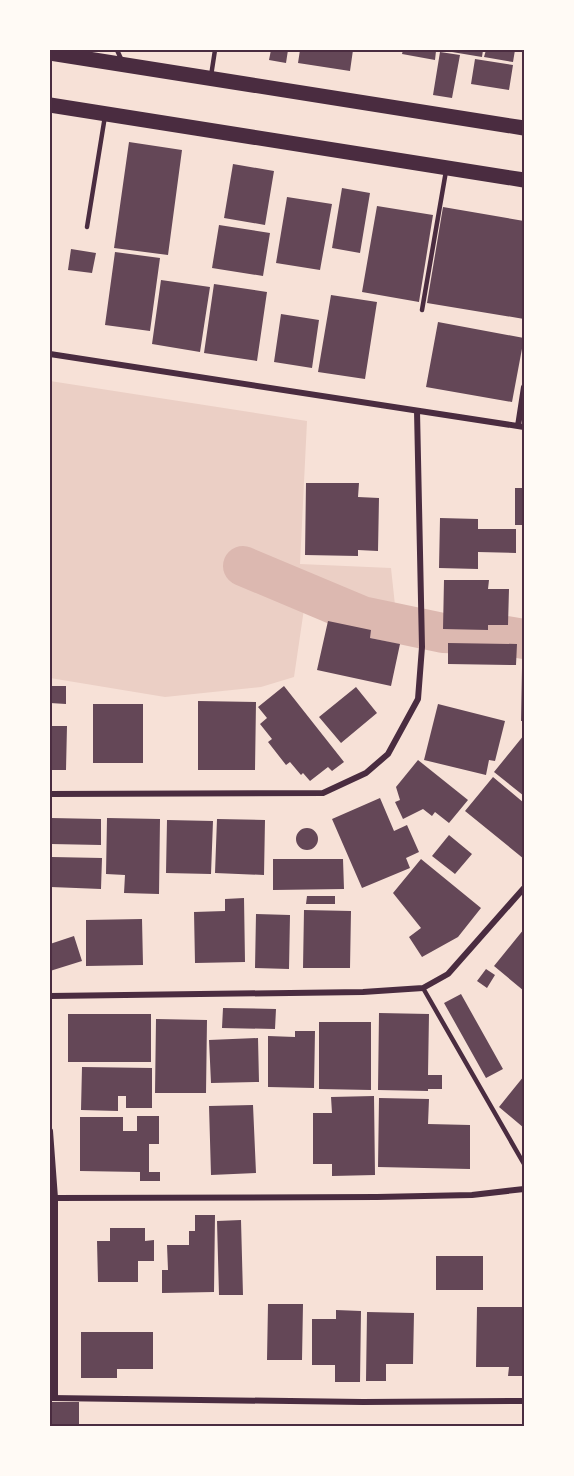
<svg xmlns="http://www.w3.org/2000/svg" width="574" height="1476" viewBox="0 0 574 1476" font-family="'Fira Sans',sans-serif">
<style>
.green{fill:#ebcfc5}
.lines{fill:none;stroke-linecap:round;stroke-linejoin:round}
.river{stroke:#dcb8b0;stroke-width:40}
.building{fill:#644757}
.service{stroke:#4a2c40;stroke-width:4.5}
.minor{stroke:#4a2c40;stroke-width:6}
.primary{stroke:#4a2c40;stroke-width:15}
.neatline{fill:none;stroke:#4a2c40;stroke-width:2}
</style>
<rect width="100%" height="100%" fill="#f7e1d7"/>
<!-- green -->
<path class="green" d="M50 381 307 421 300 564 391 568 398 633 304 609 294 677 261 687 165 697 50 678Z"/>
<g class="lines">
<!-- river -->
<path class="river" d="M243 566 362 616 443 633 500 635 524 639"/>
</g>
<!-- building -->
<path class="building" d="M271 50H288L286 63 269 60Z
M300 50H353L350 71 298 63Z
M403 50H425L436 51 435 60 402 54Z
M446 50H483L482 57 446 51Z
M486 50H515L513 62 484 57Z
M440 52 460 55 452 98 433 95Z
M475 59 513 65 509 90 471 84Z
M129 142 182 150 168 255 114 248Z
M233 164 274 171 265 225 224 218Z
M342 188 370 193 360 253 332 248Z
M287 197 332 204 320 270 276 263Z
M377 206 433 215 419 302 362 292Z
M443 207 524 221V319L427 303Z
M219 225 270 233 263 276 212 268Z
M71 249 96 253 92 273 68 270Z
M115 252 160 258 150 331 105 325Z
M161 280 210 287 200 352 152 344Z
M214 284 267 292 257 361 204 353Z
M331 295 377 302 365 379 318 372Z
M281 314 319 320 312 368 274 362Z
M438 322 524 338 512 402 426 387Z
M306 483H359L358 497 379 498 378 551 358 550V556L305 555Z
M515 488H524V525H515Z
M440 518 478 519V529H516V553L478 552V569L439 568Z
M444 580H489L488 589H509L508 625H488V630L443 629Z
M328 621 371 630 370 638 400 644 391 686 317 670Z
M448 643 517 644 516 665 448 664Z
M522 668H524V721H521Z
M50 686H66V704L50 703Z
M284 686 344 762 332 771 328 767 310 781 303 773 301 775 290 762 286 765 268 742 272 739 260 724 267 718 258 707Z
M356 687 377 713 341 743 319 717Z
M198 701 256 702 255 770H198Z
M93 704H143V763H93Z
M438 704 505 721 495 761 489 760 486 775 424 760Z
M50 726H67L66 770H50Z
M524 735V796L494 772Z
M418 760 468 800 449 823 435 812 432 816 423 809 403 819 395 802 400 800 396 787Z
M493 777 524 803V859L465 811Z
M380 798 394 831 407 825 419 852 406 858 410 868 362 888 332 819Z
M51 818 101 819V845L51 844Z
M107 818 160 819 159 894 124 893 125 875 106 874Z
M217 819 265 820 264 875 215 873Z
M167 820 213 821 211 874 166 873Z
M296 839a11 11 0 1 1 22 0a11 11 0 1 1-22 0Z
M449 835 472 854 455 874 432 856Z
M52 857 102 858 101 889 51 887Z
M273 859H343L344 889 273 890Z
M421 859 481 908 458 937 422 957 409 937 421 928 393 893Z
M307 896H335V904H306Z
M244 898 245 962 195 963 194 912 225 911V899Z
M304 910 351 911 350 968H303Z
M256 914 290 915 289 969 255 968Z
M142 919 143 965 86 966V920Z
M524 929V991L494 966Z
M74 936 82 961 50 971V944Z
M486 969 495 975 487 988 477 981Z
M461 994 503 1069 486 1078 444 1003Z
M223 1008 276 1009 275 1029 222 1028Z
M379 1013 429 1014 428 1075H442V1089H428V1091L378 1090Z
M68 1014H151V1062H68Z
M156 1019 207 1020 206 1093H155Z
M319 1022H371V1090L319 1089Z
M295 1031H315L314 1088 268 1087V1036L295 1037Z
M258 1038 259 1082 211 1083 209 1040Z
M82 1067 152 1068V1108H126V1096H118V1111L81 1110Z
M524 1076V1128L499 1107Z
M374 1096 375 1175 332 1176V1164H313V1113H332L331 1097Z
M379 1098 429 1099 428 1124 470 1125V1169L378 1167Z
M253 1105 256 1173 211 1175 209 1106Z
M137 1116H159V1144H149V1172H160V1181H140V1172L80 1171V1117H123V1131H137Z
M195 1215H215L214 1292 162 1293V1270H168L167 1245H189V1231H195Z
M241 1220 243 1295H219L217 1221Z
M110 1228H145V1241L154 1240V1261H138V1282H98L97 1241H110Z
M436 1256H483V1290H436Z
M268 1304H303L302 1360H267Z
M477 1307H524V1376H508L509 1367H476Z
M336 1310 361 1311 360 1382H335V1365H312V1319H336Z
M367 1312 414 1313 413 1364H386V1381H366Z
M81 1332H153V1369H117V1378H81Z
M50 1402H79V1426H50Z"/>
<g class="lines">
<!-- service -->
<path class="service" d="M117 50 122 61
M211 76 215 50
M87 227 105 116
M422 310 446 171
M423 988 524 1164"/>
<!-- minor -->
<path class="minor" d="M50 354 524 427
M518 426 524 387
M50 794 323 793 366 773 388 754 418 699 422 647 417 411
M50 996 363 992 423 988 448 974 524 888
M50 1131 55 1198V1398
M55 1198 377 1197 472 1195 524 1189
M50 1398 363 1402 524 1401"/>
<!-- primary -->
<path class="primary" d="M50 53 524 128
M50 105 524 180"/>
</g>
<!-- border -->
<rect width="574" height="1476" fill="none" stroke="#fffaf5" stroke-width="102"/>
<rect x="51" y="51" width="472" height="1374" class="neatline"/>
</svg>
